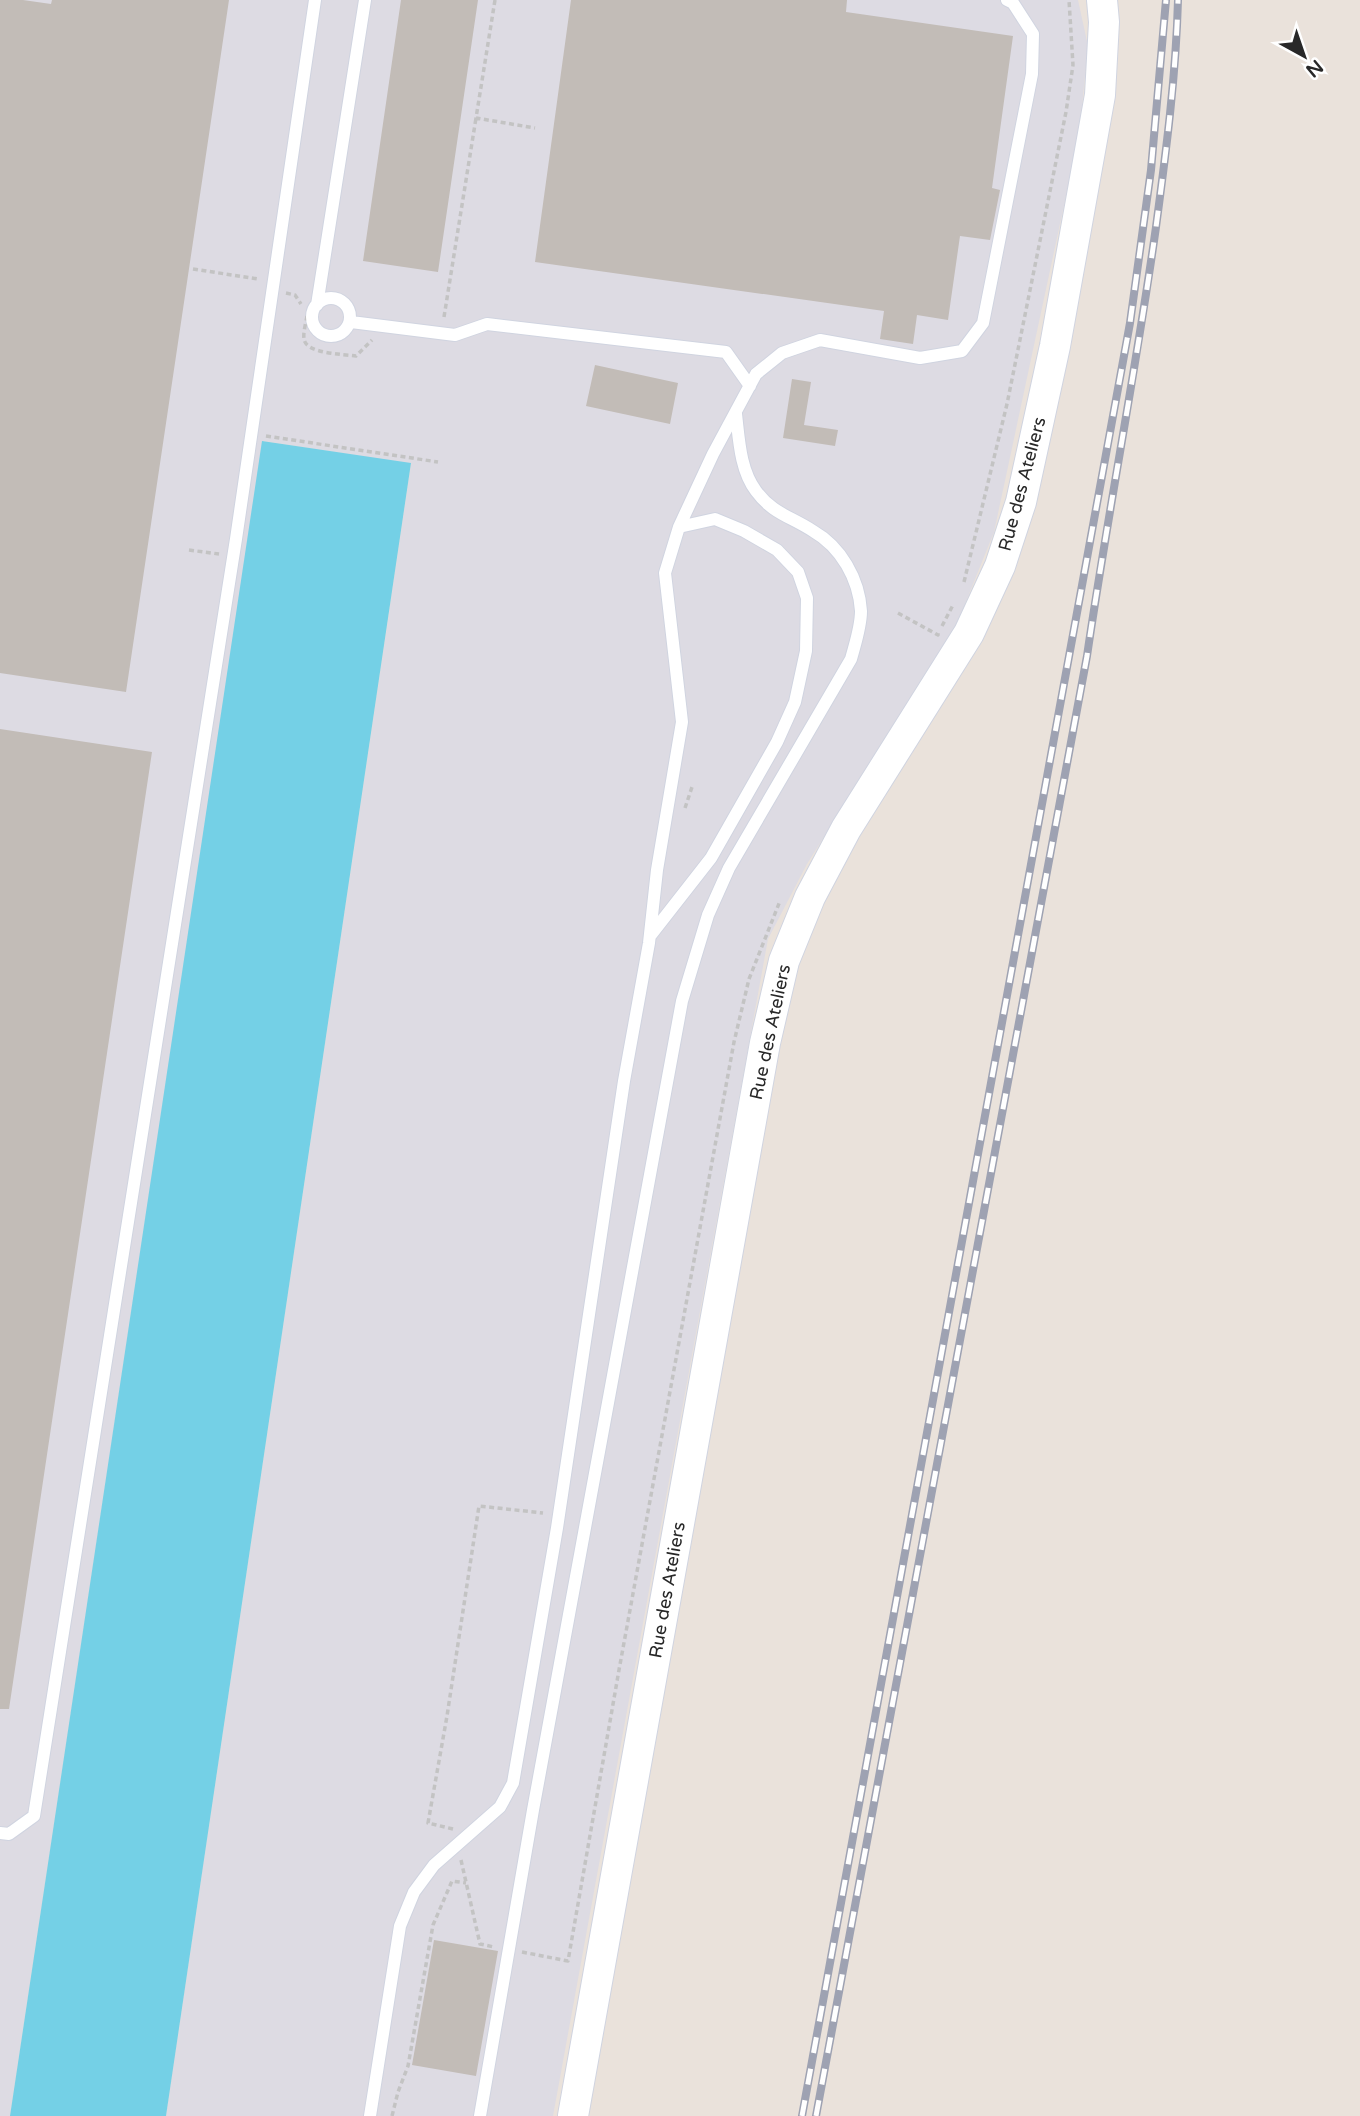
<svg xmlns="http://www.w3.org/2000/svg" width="1360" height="2116" viewBox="0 0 1360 2116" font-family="'Varela Round',sans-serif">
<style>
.industrial{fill:#dddbe3}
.water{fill:#74d0e6}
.building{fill:#c2bcb7}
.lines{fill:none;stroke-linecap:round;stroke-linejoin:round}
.service-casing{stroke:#d0d4e0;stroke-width:14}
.tertiary-casing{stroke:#d0d4e0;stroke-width:32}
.path{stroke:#c3c3c3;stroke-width:3.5;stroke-dasharray:5 3.5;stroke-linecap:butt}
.service{stroke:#fff;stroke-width:12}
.tertiary{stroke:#fff;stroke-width:30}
.rail-casing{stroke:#9ea2b2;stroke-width:8}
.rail{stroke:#fff;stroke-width:5;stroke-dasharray:16;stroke-linecap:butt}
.labels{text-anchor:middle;stroke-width:7;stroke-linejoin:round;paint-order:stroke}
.street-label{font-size:18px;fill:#282828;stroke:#fff}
</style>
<rect width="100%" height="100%" fill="#eae2db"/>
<!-- industrial -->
<path class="industrial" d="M0 0H1078L1088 46 1079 135 994 532 957 624 807 864 768 939 553 2116H166L411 464 263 441 10 2116H0Z"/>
<!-- water -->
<path class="water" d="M262 441 411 463 166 2116H10Z"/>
<!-- building -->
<path class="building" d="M0 0H23L51 4 52 0H229L126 692 0 673Z
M401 0H478L438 272 363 261Z
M571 0H847L846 12 1013 36 992 188 1000 190 990 240 960 236 948 320 917 315 913 344 880 339 884 311 535 262Z
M595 365 678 383 670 424 586 406Z
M792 379 811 382 804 425 838 430 835 446 783 438Z
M0 729 152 752 9 1709H0Z
M434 1940 498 1951 476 2076 412 2065Z"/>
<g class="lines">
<defs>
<path id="service" d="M312 317a19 19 0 1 1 38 0a19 19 0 1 1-38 0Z
M317 305 365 0
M351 322 455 335 487 324 726 352 750 386
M650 936 711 858 777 742 795 702 806 651 807 598 798 572 777 550 744 531 715 519 679 527
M0 1833 9 1834 34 1816 236 539 315 0
M370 2116 400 1926 414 1892 434 1865 500 1807 513 1783 557 1528 624 1081 649 943 657 870 682 722 665 573 679 527 713 454 756 374 782 353 820 340 920 358 962 351 983 323 1032 74 1033 34 1013 3 1007 0
M480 2116 533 1810 682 1001 708 915 729 868 851 659C855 644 861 627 861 611 859 579 841 547 813 531 790 516 773 514 756 491 740 470 739 439 736 414"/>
<path id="tertiary" d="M573 2116 765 1043 784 961 810 897 846 829 969 633 1000 566 1021 502 1055 346 1100 95 1104 22 1102 0"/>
</defs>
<!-- service casing -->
<use href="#service" class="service-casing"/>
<!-- tertiary casing -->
<use href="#tertiary" class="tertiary-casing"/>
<!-- path -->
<path class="path" d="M495 0 476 118 535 128
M193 269 258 279
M286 293 295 295 301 304
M307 316C306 323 303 332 304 339 306 354 343 354 356 356L372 340
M444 317 476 118
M266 436 438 462
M189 550 219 554
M964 582 1007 404 1066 112 1073 65 1069 0
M898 613 938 635V633
M942 626 953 605
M685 808 692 787
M453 1829 428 1823 447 1716 479 1506 543 1513
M461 1860 480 1944 494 1947
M522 1952 568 1961 619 1670 734 1042 749 979 780 901
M392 2116 398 2092 408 2066 433 1925 452 1881 466 1883"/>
<!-- service -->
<use href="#service" class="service"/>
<!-- tertiary -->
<use href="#tertiary" class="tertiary"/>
<defs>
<path id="rail" d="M802 2116 1130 323 1151 170 1166 0
M816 2116 1087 656C1108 512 1136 370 1156 227 1166 152 1176 76 1178 0"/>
</defs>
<!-- rail casing -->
<use href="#rail" class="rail-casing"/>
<!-- rail -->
<use href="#rail" class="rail"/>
</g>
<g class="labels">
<!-- street labels -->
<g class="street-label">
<text transform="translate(1022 484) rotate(-75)" y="6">Rue des Ateliers</text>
<text transform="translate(770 1032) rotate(-78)" y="6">Rue des Ateliers</text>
<text transform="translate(667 1590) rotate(-80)" y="6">Rue des Ateliers</text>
</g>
</g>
<!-- north arrow -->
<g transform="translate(1304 56) rotate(140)" stroke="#ffffff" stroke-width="5" paint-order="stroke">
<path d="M0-5L12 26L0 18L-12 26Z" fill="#282828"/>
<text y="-10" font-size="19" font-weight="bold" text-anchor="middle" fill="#282828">N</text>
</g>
</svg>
